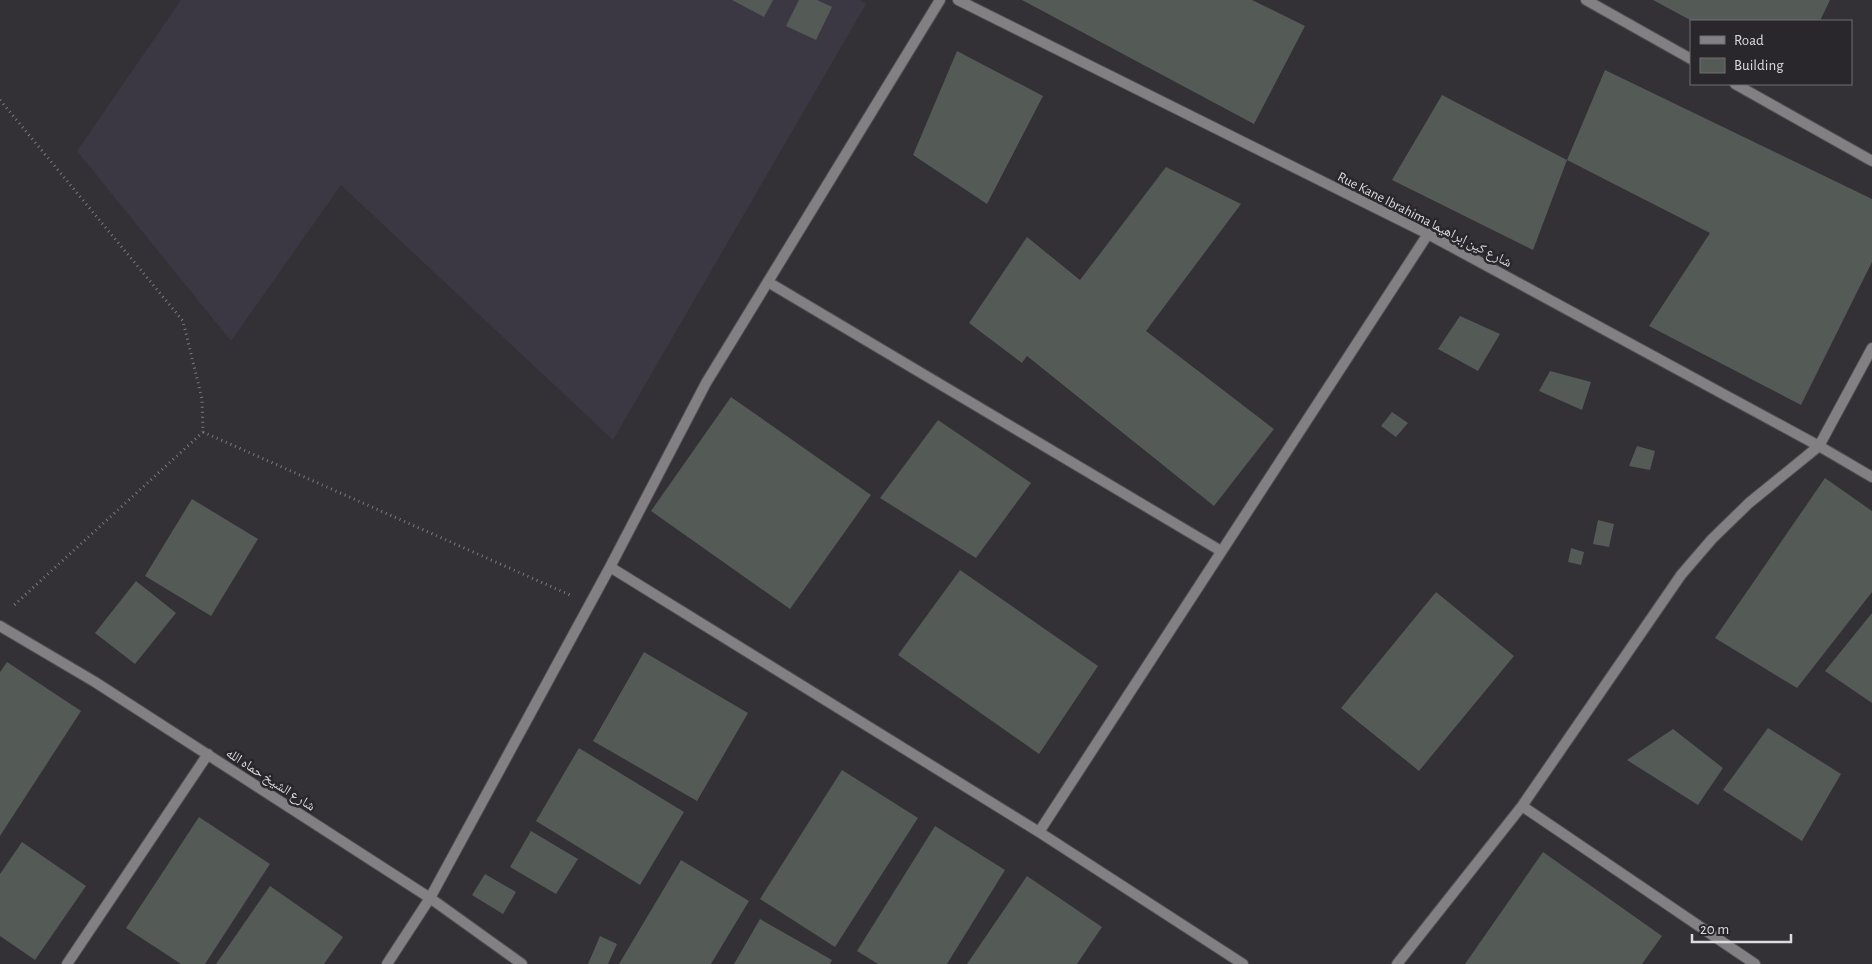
<svg xmlns="http://www.w3.org/2000/svg" width="1872" height="964" viewBox="0 0 1872 964" font-family="'Alegreya Sans','Noto Naskh Arabic',sans-serif">
<style>
.built{fill:#3c3843}
.building{fill:#545a55}
.lines{fill:none;stroke-linecap:round;stroke-linejoin:round}
.minor-casing{stroke:#514f54;stroke-width:12}
.path{stroke:#7b797e;stroke-width:3;stroke-dasharray:1 4;stroke-linecap:butt}
.minor{stroke:#828083;stroke-width:10}
.labels{text-anchor:middle;stroke-width:5;stroke-linejoin:round;paint-order:stroke}
.street-label{font-size:14px;fill:#dcdbde;stroke:#29272c}
</style>
<rect width="100%" height="100%" fill="#333036"/>
<!-- built -->
<path class="built" d="M181 0H860L866 4 613 440 341 185 231 341 77 151Z"/>
<!-- building -->
<path class="building" d="M732 0H773L764 17Z
M799 0H817L832 7 816 40 786 26Z
M1022 0H1252L1305 26 1254 124Z
M1653 0H1830L1820 21H1692Z
M957 51 1043 96 987 204 913 155Z
M1605 70 1872 199V262L1801 405 1649 326 1710 233 1567 160 1533 250 1392 180 1442 95 1567 160Z
M1166 167 1241 204 1146 331 1274 429 1214 506 1027 356 1022 363 969 323 1027 237 1080 280Z
M1460 316 1500 334 1478 371 1438 349Z
M1550 371 1591 382 1582 410 1539 391Z
M731 397 871 495 790 609 651 511Z
M1392 412 1408 423 1396 437 1381 426Z
M938 420 1031 483 976 558 880 498Z
M1637 446 1655 451 1650 470 1629 466Z
M1825 478 1872 511V592L1797 688 1715 638Z
M192 499 258 539 211 616 145 576Z
M1598 520 1614 524 1609 547 1593 544Z
M1571 548 1584 552 1581 565 1568 562Z
M960 570 1098 666 1039 754 898 655Z
M136 581 176 613 135 664 95 633Z
M1436 592 1514 656 1419 771 1341 708Z
M1872 613V703L1825 671Z
M644 652 748 713 697 801 593 741Z
M7 662 81 711 0 836V672Z
M1768 728 1841 774 1802 841 1723 790Z
M1673 729 1723 768 1698 805 1627 760Z
M579 748 684 812 640 885 536 821Z
M842 770 918 818 835 947 760 899Z
M199 817 270 864 205 964H181L126 928Z
M935 826 1005 870 947 964H878L857 951Z
M531 831 578 859 556 894 510 867Z
M22 842 86 886 35 960 0 936V874Z
M1543 852 1662 936 1642 964H1465Z
M681 860 749 901 711 964H619Z
M485 874 516 892 503 914 472 895Z
M1027 876 1102 927 1077 964H967Z
M270 886 343 937 324 964H216Z
M760 919 832 960 830 964H734Z
M600 936 617 944 608 964H588Z"/>
<g class="lines">
<defs>
<path id="minor" d="M958 0 1428 234 1819 446 1872 477
M1586 0 1691 59
M1735 84 1872 161
M768 282 1221 551
M610 567 1039 832 1243 964
M0 626 95 682 430 898 522 964
M1522 806 1755 964
M1039 832 1428 234
M67 964 208 754
M387 964 430 898 610 567 706 383 940 0
M1397 964 1522 806 1681 575 1712 539 1749 503 1819 446 1872 348"/>
</defs>
<!-- minor casing -->
<use href="#minor" class="minor-casing"/>
<!-- path -->
<path class="path" d="M0 100 183 321 202 399 203 432 12 607
M203 432 570 595"/>
<!-- minor -->
<use href="#minor" class="minor"/>
</g>
<g class="labels">
<!-- street labels -->
<g class="street-label">
<text transform="translate(1425 219) rotate(27)" y="5">Rue Kane Ibrahima شارع كين إبراهيما</text>
<text transform="translate(271 779) rotate(33)" y="5">شارع الشيخ حماه الله</text>
</g>
</g>
<!-- legend -->
<rect x="1690" y="20" width="162" height="65" fill="#29272c" stroke="#716f73"/>
<rect x="1700" y="36" width="25" height="8" fill="#828083" stroke="#716f73"/>
<text x="1734" y="45" font-size="15" fill="#dcdbde">Road</text>
<rect x="1700" y="58" width="25" height="15" fill="#545a55" stroke="#716f73"/>
<text x="1734" y="70" font-size="15" fill="#dcdbde">Building</text>
<!-- scale -->
<path d="M1692 934v8h99v-8" fill="none" stroke="#dcdbde" stroke-width="2.5"/>
<text x="1700" y="934" font-size="15" fill="#dcdbde" stroke="#29272c" stroke-width="4" paint-order="stroke">20 m</text>
</svg>
